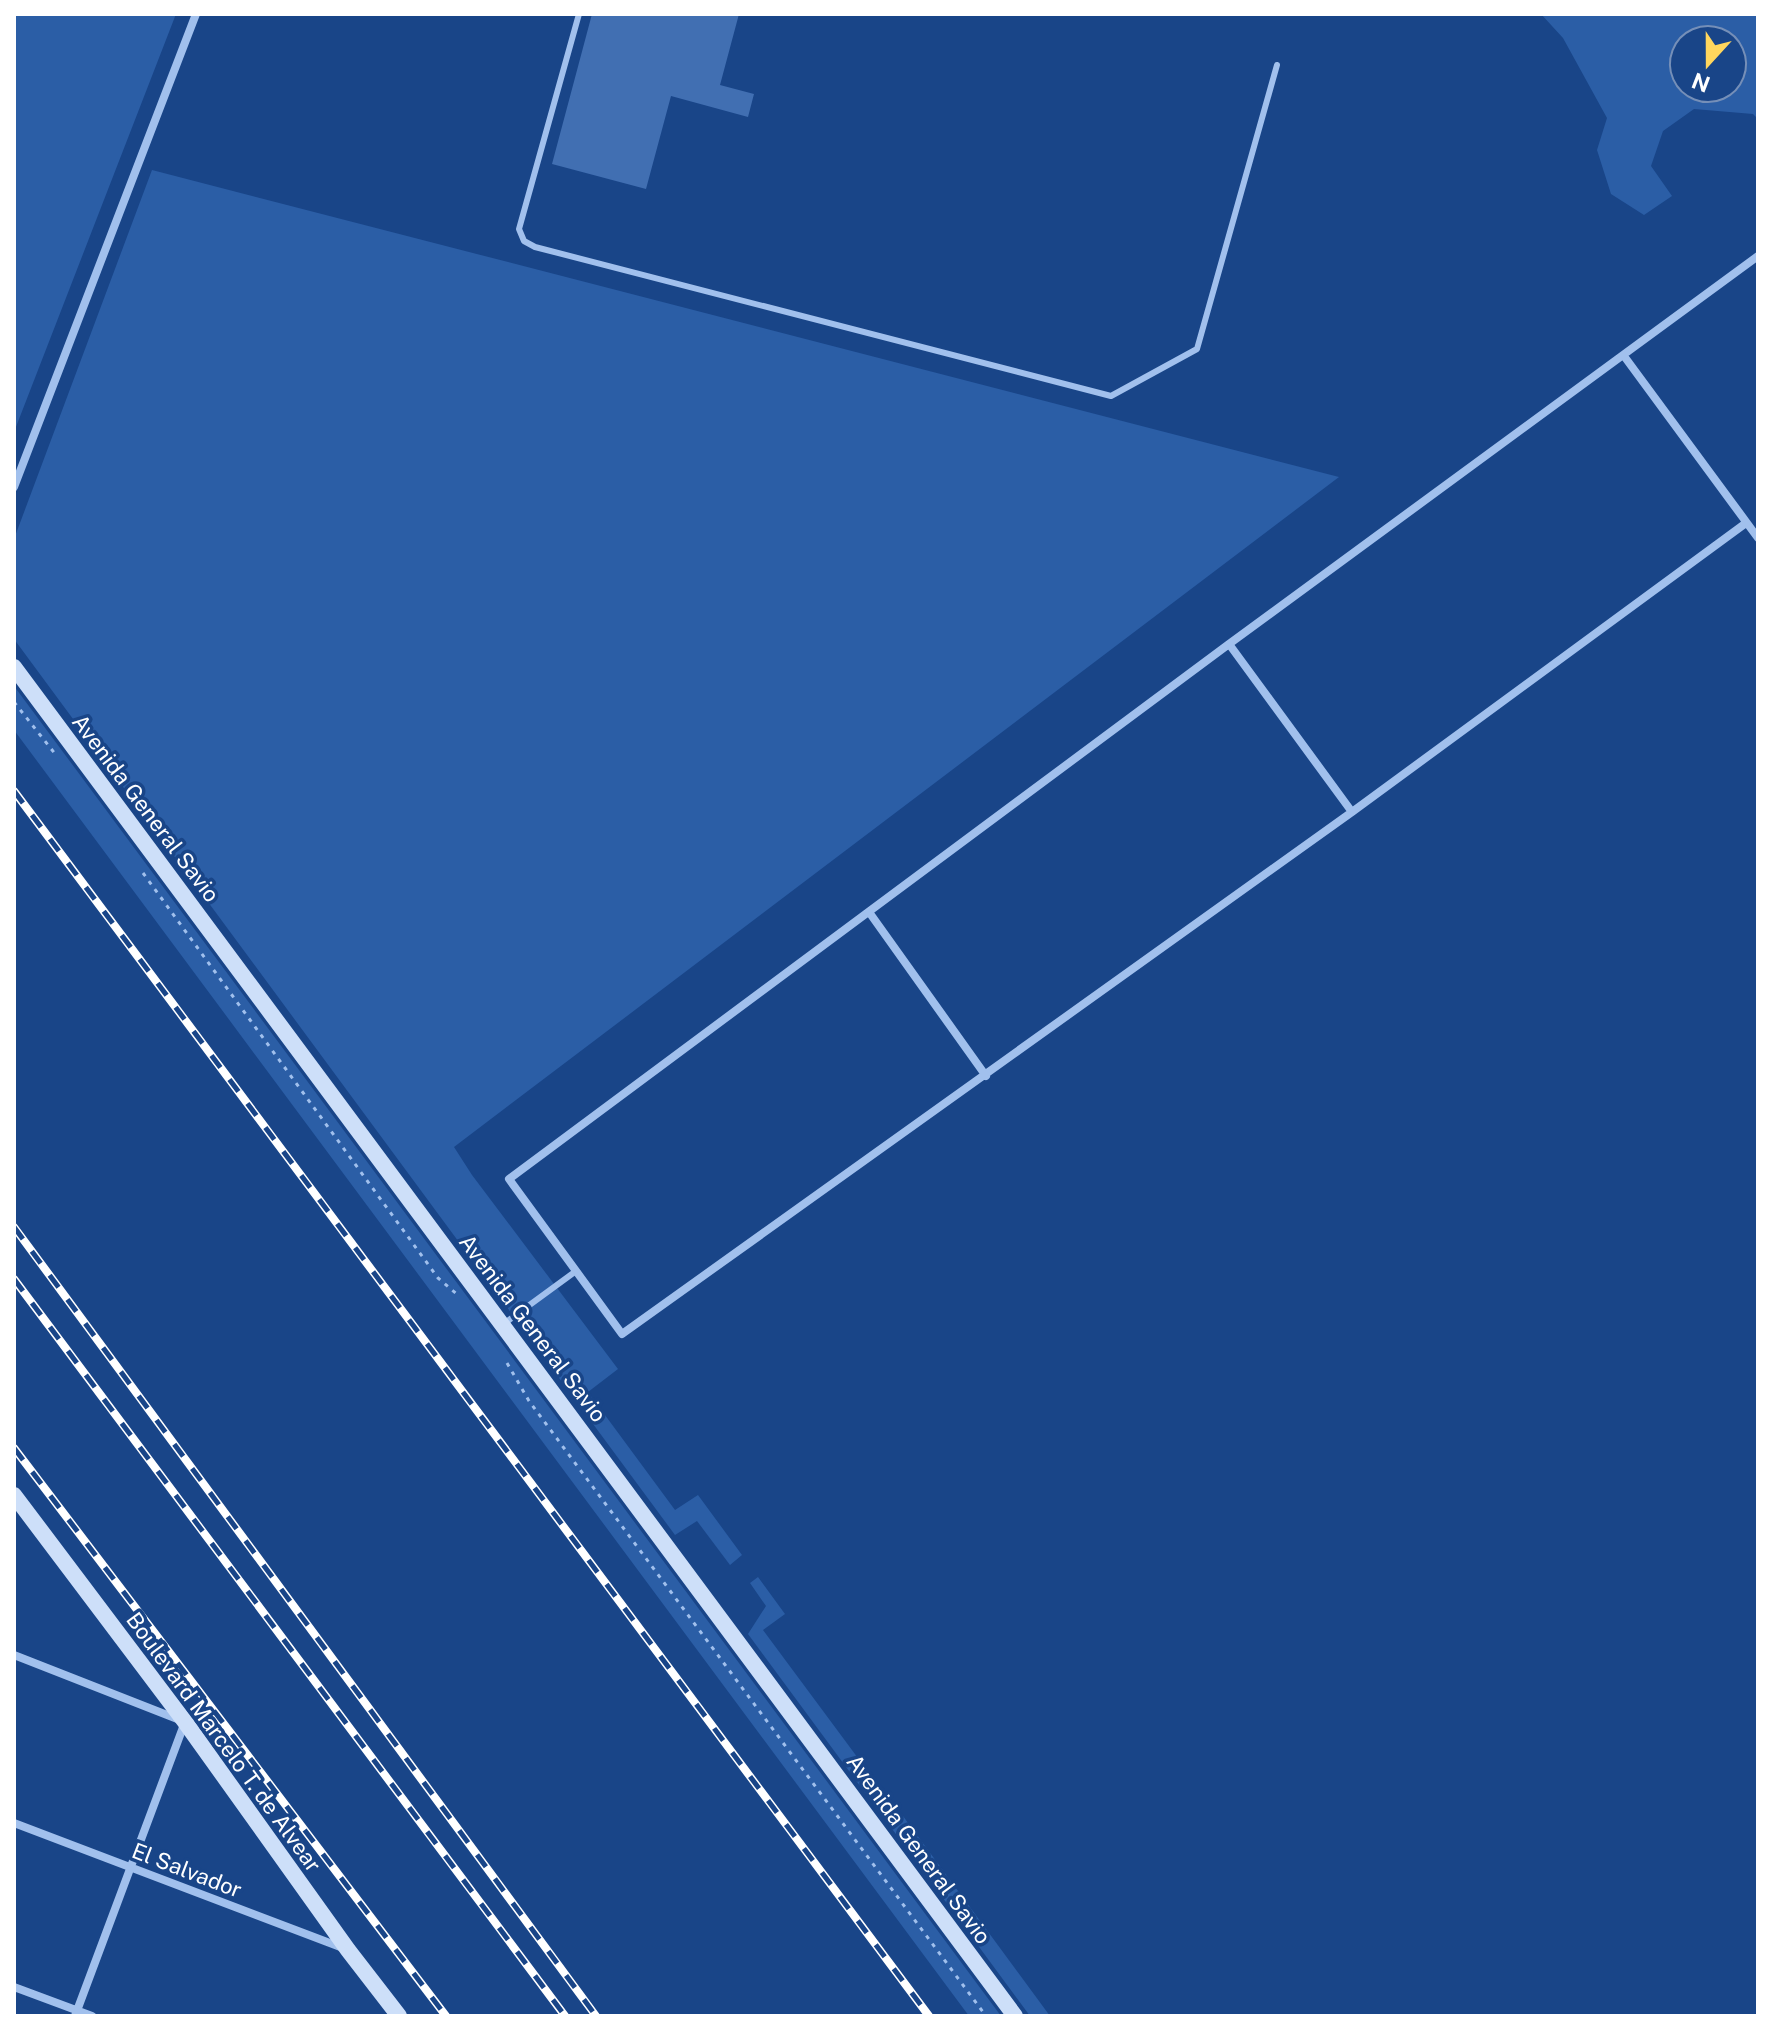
<svg xmlns="http://www.w3.org/2000/svg" width="1772" height="2030" viewBox="0 0 1772 2030" font-family="'Public Sans',sans-serif">
<style>
.green{fill:#2b5ea6;fill-rule:evenodd}
.building{fill:#416fb2}
.lines{fill:none;stroke-linecap:round;stroke-linejoin:round}
.path{stroke:#a1c0ed;stroke-width:3;stroke-dasharray:4 6;stroke-linecap:butt}
.lane{stroke:#a1c0ed;stroke-width:6}
.street{stroke:#a1c0ed;stroke-width:8}
.secondary{stroke:#cddff9;stroke-width:16}
.rail-casing{stroke:#fff;stroke-width:8}
.rail{stroke:#194588;stroke-width:5;stroke-dasharray:15;stroke-linecap:butt}
.labels{text-anchor:middle;stroke-width:7;stroke-linejoin:round;paint-order:stroke}
.street-label{font-size:22px;fill:#fff;stroke:#194588}
</style>
<rect width="100%" height="100%" fill="#194588"/>
<!-- green -->
<path class="green" d="M14 14H176L14 432Z
M1541 14H1758V119L1753 114 1694 109 1663 131 1651 166 1672 196 1644 215 1611 194 1597 150 1607 118 1563 38ZM1732 40V88H1684V40Z
M152 170 1339 477 454 1147 472 1175 618 1369 588 1392 675 1510 698 1495 742 1555 730 1565 697 1521 675 1535 14 639V539Z
M14 687V686L1001 2016H969L14 730Z
M758 1577 785 1614 763 1630 892 1804 880 1813 748 1634 766 1606 750 1583Z
M900 1812 1050 2016H1030L887 1822Z"/>
<!-- building -->
<path class="building" d="M592 14H739L720 85 754 94 748 117 671 96 646 189 552 164Z"/>
<g class="lines">
<!-- path -->
<path class="path" d="M14 702 56 755
M143 873 438 1278 459 1296
M507 1363 529 1401 986 2016"/>
<!-- lane -->
<path class="lane" d="M579 14 519 229 524 241 535 247 1111 396 1197 349 1277 65
M505 1323 576 1271"/>
<!-- street -->
<path class="street" d="M1624 356 1758 538
M14 487 196 14
M1746 523 1352 812 622 1334 509 1179 1229 644 1758 256
M1229 644 1352 812
M869 912 986 1076
M14 1655 185 1722 75 2016
M14 1823 343 1948
M14 1987 92 2016"/>
<!-- secondary -->
<path class="secondary" d="M14 667 1015 2016
M14 1495 185 1722 348 1950 399 2016"/>
<defs>
<path id="rail" d="M14 791 929 2016
M14 1227 596 2016
M14 1279 565 2016
M14 1448 446 2016"/>
</defs>
<!-- rail casing -->
<use href="#rail" class="rail-casing"/>
<!-- rail -->
<use href="#rail" class="rail"/>
</g>
<g class="labels">
<!-- street labels -->
<g class="street-label">
<text transform="translate(146 808) rotate(53)" y="8">Avenida General Savio</text>
<text transform="translate(533 1328) rotate(53)" y="8">Avenida General Savio</text>
<text transform="translate(224 1742) rotate(54)" y="8">Boulevard Marcelo T. de Alvear</text>
<text transform="translate(919 1849) rotate(54)" y="8">Avenida General Savio</text>
<text transform="translate(187 1870) rotate(21)" y="8">El Salvador</text>
</g>
</g>
<!-- border -->
<rect width="1772" height="2030" fill="none" stroke="#ffffff" stroke-width="32"/>
<!-- north arrow -->
<g transform="translate(1708 64) rotate(201)"><circle r="38" fill="#194588" stroke="#758fb8" stroke-width="2"/>
<path d="M0-6L14 30L0 20L-14 30Z" fill="#ffd65d"/>
<text y="-12" font-size="22" font-weight="bold" text-anchor="middle" fill="#ffffff">N</text>
</g>
</svg>
